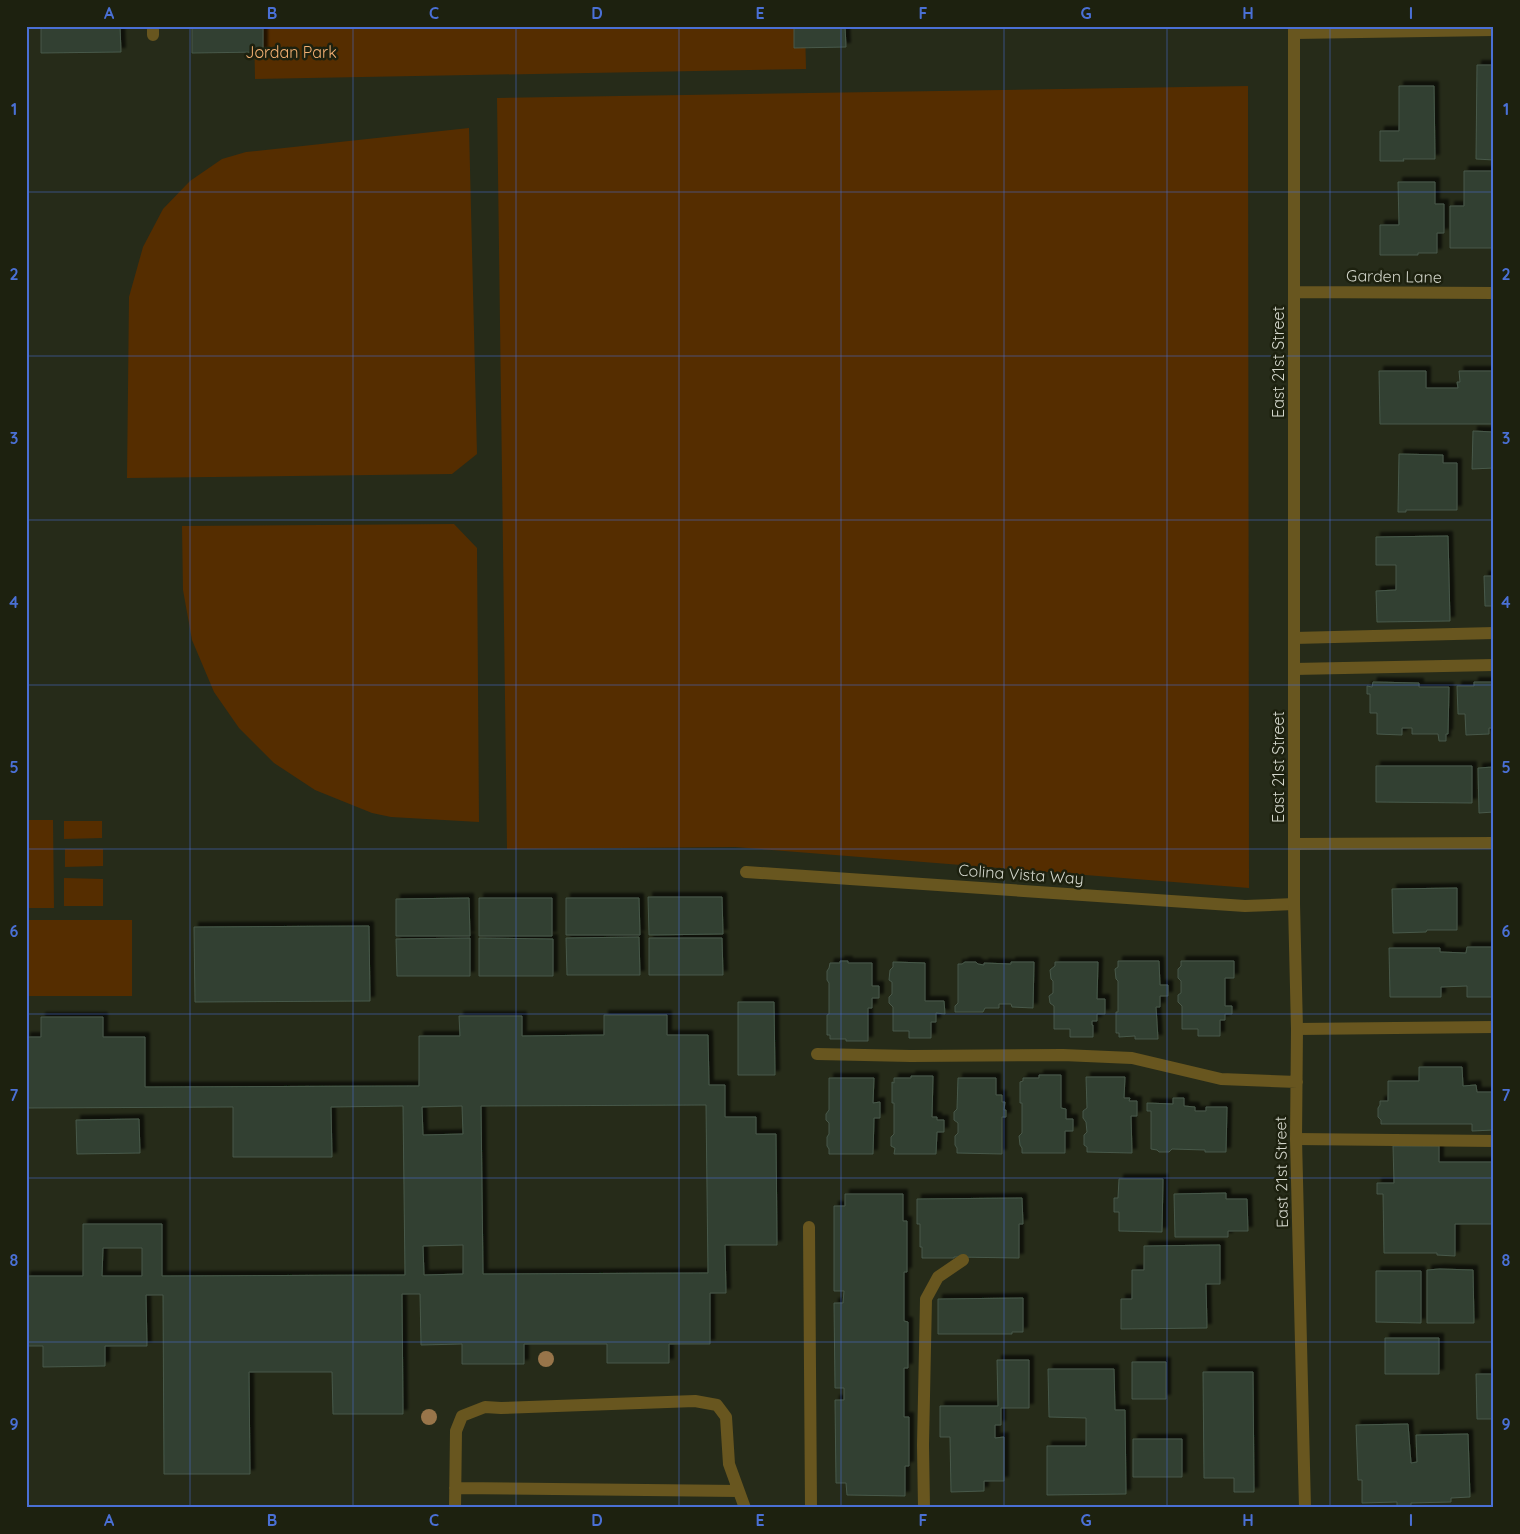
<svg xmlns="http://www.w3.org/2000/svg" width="1520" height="1534" viewBox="0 0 1520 1534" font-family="Quicksand,sans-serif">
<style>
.green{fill:#552d00}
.building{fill:#314033;stroke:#48594a;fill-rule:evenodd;filter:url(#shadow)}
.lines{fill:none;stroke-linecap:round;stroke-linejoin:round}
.service{stroke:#68561f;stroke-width:12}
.minor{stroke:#68561f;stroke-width:12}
.tree{fill:#98754a}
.grid{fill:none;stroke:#4a70d5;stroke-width:1;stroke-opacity:0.55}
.labels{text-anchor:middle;stroke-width:5;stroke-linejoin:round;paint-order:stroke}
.park-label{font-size:16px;fill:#f5b173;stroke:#1d210f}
.street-label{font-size:16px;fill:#d3d6cb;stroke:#1d210f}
.neatline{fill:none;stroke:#4a70d5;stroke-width:2}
.grid-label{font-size:16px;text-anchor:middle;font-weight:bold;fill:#4a70d5}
</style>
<defs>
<filter id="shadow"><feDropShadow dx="4.5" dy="-4.5" stdDeviation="1" flood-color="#0009"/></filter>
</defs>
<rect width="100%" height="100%" fill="#262b19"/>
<!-- green -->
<path class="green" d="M254 26H805L806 69 255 79Z
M1248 86 1249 888 735 847 507 849 497 98Z
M469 128 477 454 452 474 127 478 129 297 143 247 163 209 190 181 222 159 246 152Z
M454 524 477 548 479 822 391 817 372 813 315 790 274 763 239 728 214 692 192 640 183 590 182 526Z
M26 820H53L54 908H26Z
M64 821H102V838L64 839Z
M65 849H103V866L65 867Z
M64 878 103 879V906H64Z
M26 920H132V996H26Z"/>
<!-- building -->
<path class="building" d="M41 26H120L121 52 41 53Z
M192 26H263V52L192 53Z
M794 26H845L846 47 794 48Z
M1477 65H1494V160L1476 159Z
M1399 86H1434L1435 159H1403L1404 161H1380V131H1399Z
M1464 171H1494V248H1450V206H1464Z
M1398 182H1435V204H1444V233H1437V253H1418V255H1380V225H1399Z
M1379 371H1426V388H1458L1457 382H1460L1459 371H1494V424H1380Z
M1473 431 1494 432V468L1472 469Z
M1399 454 1443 455V463H1457V510H1406V512H1398Z
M1448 536 1450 621 1377 622 1376 591 1396 590V565H1376V537Z
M1484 576H1494V606H1485Z
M1373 682 1419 683V687H1449L1448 734H1446V741H1439L1438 734H1412V728H1402V735L1377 734V713H1370V694H1367V686L1372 687Z
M1474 682H1494V728H1489V734L1466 735 1465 714H1458L1457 686H1474Z
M1376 766H1472V803L1376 802Z
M1494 767V812L1479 813 1478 768Z
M1457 888V930H1427L1426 932 1393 933 1392 889Z
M648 897H722L723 934 649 935Z
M469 898 470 936H396V899Z
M479 898H552V936H479Z
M566 898H639L640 935H566Z
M369 926 370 1001 195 1002 194 927Z
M639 937 640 975H567L566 938Z
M470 938V976H397L396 939Z
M479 938 553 939V976H479Z
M649 938H722L723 975H649Z
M1467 947H1494V997H1467V986L1441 987V997H1390L1389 948H1440V952L1466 953Z
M840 961H848V963H872V986H879V998H872V1008H868V1041H846V1039H830V1035H827V1015L829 1014V983L827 980V971L829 968 830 963H840Z
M1118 961H1159L1160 985H1168V996H1160V1007H1156L1158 1039H1135V1036L1119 1037V1033H1116V1012H1118V981L1116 979 1115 969 1118 967Z
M1181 961H1234V978H1225V1006H1232V1014H1225V1020H1220V1036H1198V1029H1182V1006L1178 1002V995L1181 993V981L1178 978V969L1181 966Z
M893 962 925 963V1001H944L945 1014 936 1013V1022H931V1038H909V1031H893V1007L889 1003V997L892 994V982L889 980 890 970 893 967Z
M965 962H976L978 964 984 965V963L1011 964V962H1034L1033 1008 1012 1007 1011 1004H999V1008H985L983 1012H955V1006L958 1003V964H962Z
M1055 962H1098L1097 999H1105V1014H1097V1021H1092V1025H1093V1037H1070V1029H1054V1006L1050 1003 1049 996 1053 993V981L1051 979 1050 970 1055 966Z
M738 1002H774L775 1075H738Z
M604 1015H667V1035H708L709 1085H725V1117H756V1134H776L777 1245H725L726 1293H710V1344H669V1363H607V1344H524V1364H462V1344L421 1345 420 1294H402L403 1414H333L332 1372H249L250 1474H164L163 1295H146L147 1346H105V1366L43 1367V1346H26V1276H83V1224H162V1276L405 1275 403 1106 331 1107 332 1157H233V1107L26 1108V1037H41V1017H103V1037H145V1087L419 1086V1036H460L459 1016H522V1036L604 1035ZM706 1105 708 1273 483 1274 481 1106ZM462 1106 463 1134 423 1135 422 1107ZM463 1245V1274L424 1275 423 1246ZM103 1248H142V1276H102Z
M1419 1067H1462L1463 1086 1476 1085 1477 1092H1494V1130L1472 1131V1124H1381V1120L1378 1117V1108L1380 1105V1101H1388V1081H1419Z
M1039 1075H1061V1108L1066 1109V1119H1073V1131H1065V1153H1022V1148L1020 1145 1019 1136 1022 1133V1103H1020V1082L1023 1081V1078H1039Z
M911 1076H933L932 1117H937V1120H944V1132H937L936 1154H894L895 1148 891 1146V1137L894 1134V1103H892V1082L894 1083V1078H911Z
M1086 1077H1125L1124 1098H1130L1129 1101H1137V1116H1131L1132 1153 1087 1152V1147L1084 1145V1135L1087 1132 1086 1122 1083 1118V1111L1087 1108Z
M829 1078H874L873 1103 880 1102V1118H874L873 1154H829V1149L827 1146V1137L829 1134V1123L826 1120V1114L829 1110Z
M958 1078H996V1095H1002V1102H1005L1004 1110H1006V1117H1002V1154L957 1153V1148L955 1145V1136L958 1133V1123L954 1120V1112L957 1109Z
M1173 1098H1184V1106L1195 1107V1111H1206V1107H1227L1226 1152H1205V1150L1172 1149 1169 1152H1159L1157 1150 1151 1149V1111H1147V1103L1173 1104Z
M139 1119 140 1153 77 1154 76 1120Z
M1393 1146H1439V1162H1494V1224H1455V1256L1437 1255V1253H1384L1383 1194H1377V1183H1394Z
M1119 1179H1163L1162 1232 1119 1231V1212H1114V1198H1118Z
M1226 1193V1199H1247L1248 1231H1228V1237H1175L1174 1194Z
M845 1194H903V1221H907V1272H904V1321L908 1322V1368H904V1417H909V1466H905V1496L847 1495 846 1483H836L835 1400H844V1388H835L834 1303H843L844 1291H834V1206H845Z
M1022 1198 1023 1224H1019V1258L954 1257V1258H922V1247H920V1224H917V1199Z
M1220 1245V1284H1206L1207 1328 1121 1329V1299H1132V1270H1144V1246Z
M1440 1269 1473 1270 1474 1323H1427V1270Z
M1376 1271H1421V1323L1376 1322Z
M1023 1298V1332H1012V1334H938V1299Z
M1385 1338H1439V1374H1385Z
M997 1360H1029V1408H1001V1425H995V1438L1004 1437V1481H984V1491L951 1492 950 1437H940V1406H998Z
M1132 1362H1166V1399H1132Z
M1048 1369H1114L1115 1410H1125L1126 1494 1047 1495V1446H1086V1418L1049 1417Z
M1203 1372H1253L1254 1492H1234V1478H1204Z
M1476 1374H1494V1419H1477Z
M1408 1424 1411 1463 1417 1462 1416 1435 1468 1434 1470 1497 1451 1498V1502L1411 1503V1506H1397V1502L1362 1503V1480H1358L1356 1425Z
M1133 1439H1182V1477H1133Z"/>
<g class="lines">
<!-- service -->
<path class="service" d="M1294 33 1494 30
M1294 638 1494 633
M1294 669 1494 665
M1294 844 1494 843
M746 872 1245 906 1294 904
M1297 1029 1494 1027
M1296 1139 1494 1141
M809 1227 811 1508
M455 1488 738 1491
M455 1508 456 1431 462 1416 485 1407 501 1408 695 1401 717 1405 726 1417 729 1464 745 1508
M924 1508 923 1445 926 1299 938 1277 963 1260"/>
<!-- minor -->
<path class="minor" d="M153 26V35
M1294 26V904L1297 1029 1296 1139 1305 1508
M1294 292 1494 293
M817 1054 911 1056 1063 1055 1132 1058 1221 1079 1297 1082"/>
</g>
<!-- trees -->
<g class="tree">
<circle cx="546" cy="1359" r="8"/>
<circle cx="429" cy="1417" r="8"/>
</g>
<!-- grid -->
<path class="grid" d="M190 26V1508M353 26V1508M516 26V1508M679 26V1508M841 26V1508M1004 26V1508M1167 26V1508M1330 26V1508M26 192H1494M26 356H1494M26 520H1494M26 685H1494M26 849H1494M26 1014H1494M26 1178H1494M26 1342H1494"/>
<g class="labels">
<!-- park labels -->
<g class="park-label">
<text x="291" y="58">Jordan Park</text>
</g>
<!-- street labels -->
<g class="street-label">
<text transform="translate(1394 276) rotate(1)" y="6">Garden Lane</text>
<text transform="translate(1278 362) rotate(-90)" y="6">East 21st Street</text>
<text transform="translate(1278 767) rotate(-90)" y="6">East 21st Street</text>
<text transform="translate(1021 874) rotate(4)" y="6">Colina Vista Way</text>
<text transform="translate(1281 1172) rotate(-91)" y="6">East 21st Street</text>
</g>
</g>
<!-- border -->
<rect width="1520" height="1534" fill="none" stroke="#1d210f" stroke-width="55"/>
<rect x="28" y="28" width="1464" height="1478" class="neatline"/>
<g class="grid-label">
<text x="109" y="19">A</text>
<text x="272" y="19">B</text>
<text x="434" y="19">C</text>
<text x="597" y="19">D</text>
<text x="760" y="19">E</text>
<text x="923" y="19">F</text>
<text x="1086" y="19">G</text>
<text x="1248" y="19">H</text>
<text x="1411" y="19">I</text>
<text x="14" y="115">1</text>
<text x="1506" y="115">1</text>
<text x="14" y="280">2</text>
<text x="1506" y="280">2</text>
<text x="14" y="444">3</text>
<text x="1506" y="444">3</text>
<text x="14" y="608">4</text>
<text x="1506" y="608">4</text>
<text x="14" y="773">5</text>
<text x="1506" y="773">5</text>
<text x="14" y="937">6</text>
<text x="1506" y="937">6</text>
<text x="14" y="1101">7</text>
<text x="1506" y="1101">7</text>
<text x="14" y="1266">8</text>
<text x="1506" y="1266">8</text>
<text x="14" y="1430">9</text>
<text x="1506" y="1430">9</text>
<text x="109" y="1526">A</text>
<text x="272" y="1526">B</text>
<text x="434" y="1526">C</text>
<text x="597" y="1526">D</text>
<text x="760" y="1526">E</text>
<text x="923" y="1526">F</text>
<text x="1086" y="1526">G</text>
<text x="1248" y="1526">H</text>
<text x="1411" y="1526">I</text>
</g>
</svg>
